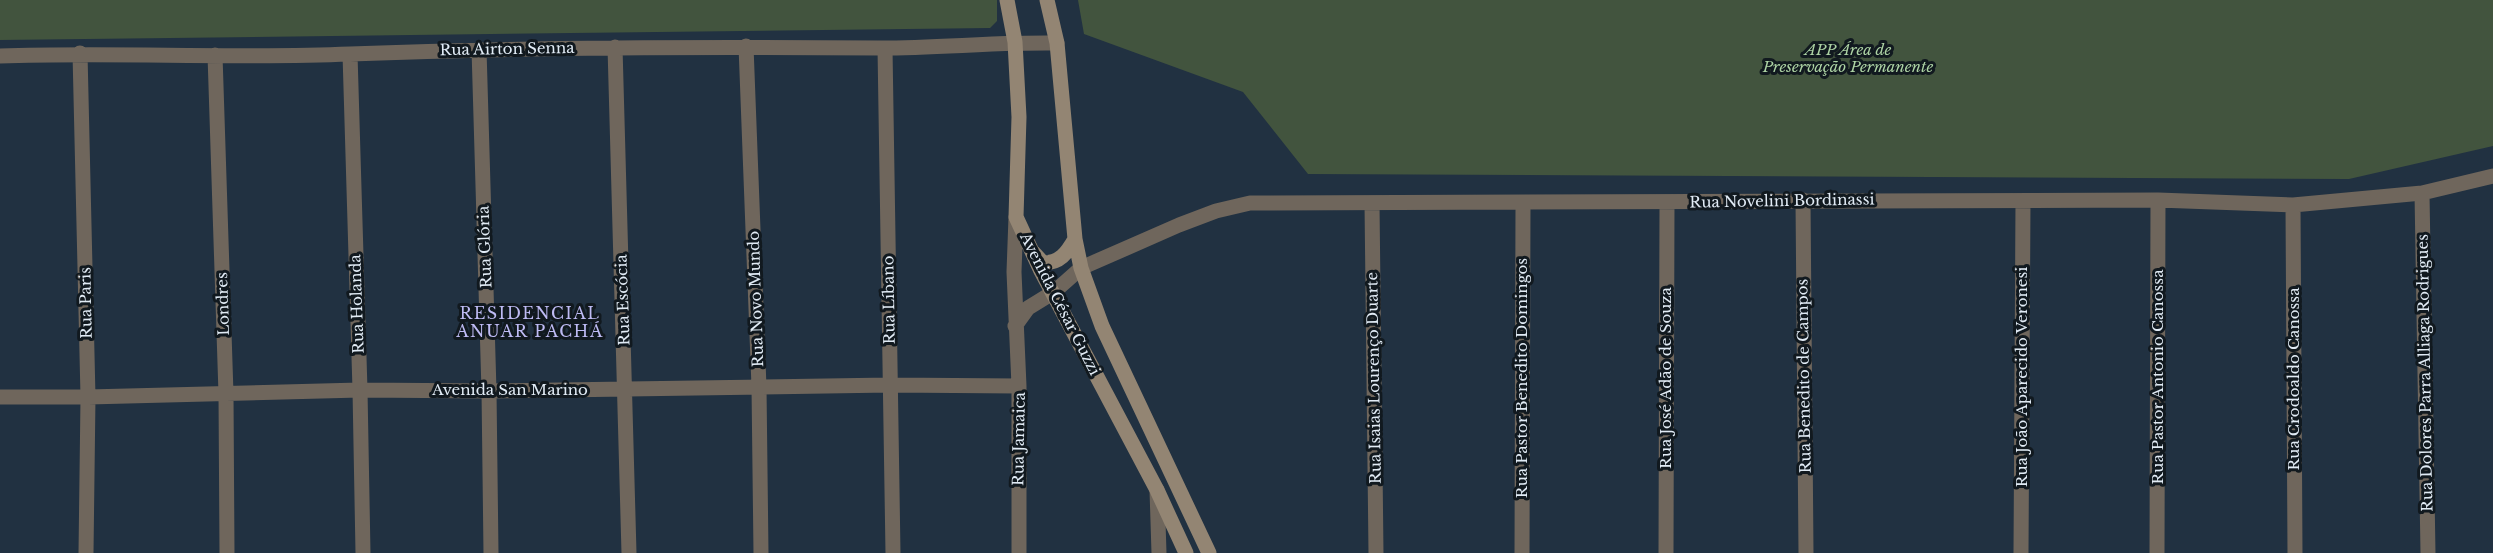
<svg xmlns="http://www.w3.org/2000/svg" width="2493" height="553" viewBox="0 0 2493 553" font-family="'Libre Baskerville',serif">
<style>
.green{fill:#42543e}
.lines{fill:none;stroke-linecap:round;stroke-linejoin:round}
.street{stroke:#6f665c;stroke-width:15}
.secondary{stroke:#938573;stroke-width:15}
.labels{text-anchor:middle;stroke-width:6;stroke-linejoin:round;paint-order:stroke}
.street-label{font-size:15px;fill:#e1ebf5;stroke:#11191f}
.park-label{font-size:15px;font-style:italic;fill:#add3a4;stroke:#11191f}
.neighbourhood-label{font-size:16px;letter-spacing:1.5px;fill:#bebbf4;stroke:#11191f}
</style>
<rect width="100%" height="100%" fill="#213141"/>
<!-- green -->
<path class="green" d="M0 0H997V21L990 28 0 40Z
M1078 0H2493V146L2349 179 1308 174 1243 92 1084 34Z"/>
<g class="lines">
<!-- street -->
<path class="street" d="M746 46 759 387 761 553
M615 47 629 553
M885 48 893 553
M479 49 489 391 491 553
M80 53 88 397 86 553
M350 54 360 390 363 553
M215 55 226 394 227 553
M0 56C117 52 234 59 350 54 528 47 704 47 881 48 940 48 998 42 1057 43
M2422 193 2428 553
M1803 200 1806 553
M1372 203 1376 553
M2293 205 2295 553
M1016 217 1014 272 1019 386V553
M1015 326 1028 308 1054 292 1081 268 1179 225 1216 211 1250 203 2158 200 2293 205 2422 193 2493 176
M0 397H88L360 390 489 391 890 385 1019 386
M1157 490 1159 553
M1522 553 1523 203
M1666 553 1667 202
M2021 553 2023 201
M2157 553 2158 200"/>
<!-- secondary -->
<path class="secondary" d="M1007 0 1015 42 1019 117 1016 217 1041 271 1157 490 1186 553
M1047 0 1057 43 1075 239 1081 268 1102 326 1209 553
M1033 252 1043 263C1060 263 1067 253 1075 239"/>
</g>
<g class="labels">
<!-- street labels -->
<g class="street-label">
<text transform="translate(507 49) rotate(-1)" y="5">Rua Airton Senna</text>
<text transform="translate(1782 201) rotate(-1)" y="5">Rua Novelini Bordinassi</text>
<text transform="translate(485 247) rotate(-92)" y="5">Rua Glória</text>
<text transform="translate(756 299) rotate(-92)" y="5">Rua Novo Mundo</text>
<text transform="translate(623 300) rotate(-92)" y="5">Rua Escócia</text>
<text transform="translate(889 300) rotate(-91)" y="5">Rua Líbano</text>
<text transform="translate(86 303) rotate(-91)" y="5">Rua Paris</text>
<text transform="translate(223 304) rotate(-92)" y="5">Londres</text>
<text transform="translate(357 304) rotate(-92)" y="5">Rua Holanda</text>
<text transform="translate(1060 304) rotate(63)" y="5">Avenida César Guzzi</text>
<text transform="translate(2425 373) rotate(-91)" y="5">Rua Dolores Parra Alliaga Rodrigues</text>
<text transform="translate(1804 376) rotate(-91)" y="5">Rua Benedito de Campos</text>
<text transform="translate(2022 377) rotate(-90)" y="5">Rua João Aparecido Veronesi</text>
<text transform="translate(2158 377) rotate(-90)" y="5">Rua Pastor Antonio Canossa</text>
<text transform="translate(1374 378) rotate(-91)" y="5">Rua Isaias Lourenço Duarte</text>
<text transform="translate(1522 378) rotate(-90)" y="5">Rua Pastor Benedito Domingos</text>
<text transform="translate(1666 378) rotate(-90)" y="5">Rua José Adão de Souza</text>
<text transform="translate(2294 379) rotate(-90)" y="5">Rua Crodoaldo Canossa</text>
<text x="510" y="395">Avenida San Marino</text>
<text transform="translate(1019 439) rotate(-89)" y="5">Rua Jamaica</text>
</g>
<!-- park labels -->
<g class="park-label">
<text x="1848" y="55">APP Área de<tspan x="1848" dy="17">Preservação Permanente</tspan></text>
</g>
<!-- neighbourhood labels -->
<g class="neighbourhood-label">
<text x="530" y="319">RESIDENCIAL<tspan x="530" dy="18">ANUAR PACHÁ</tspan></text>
</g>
</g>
</svg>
